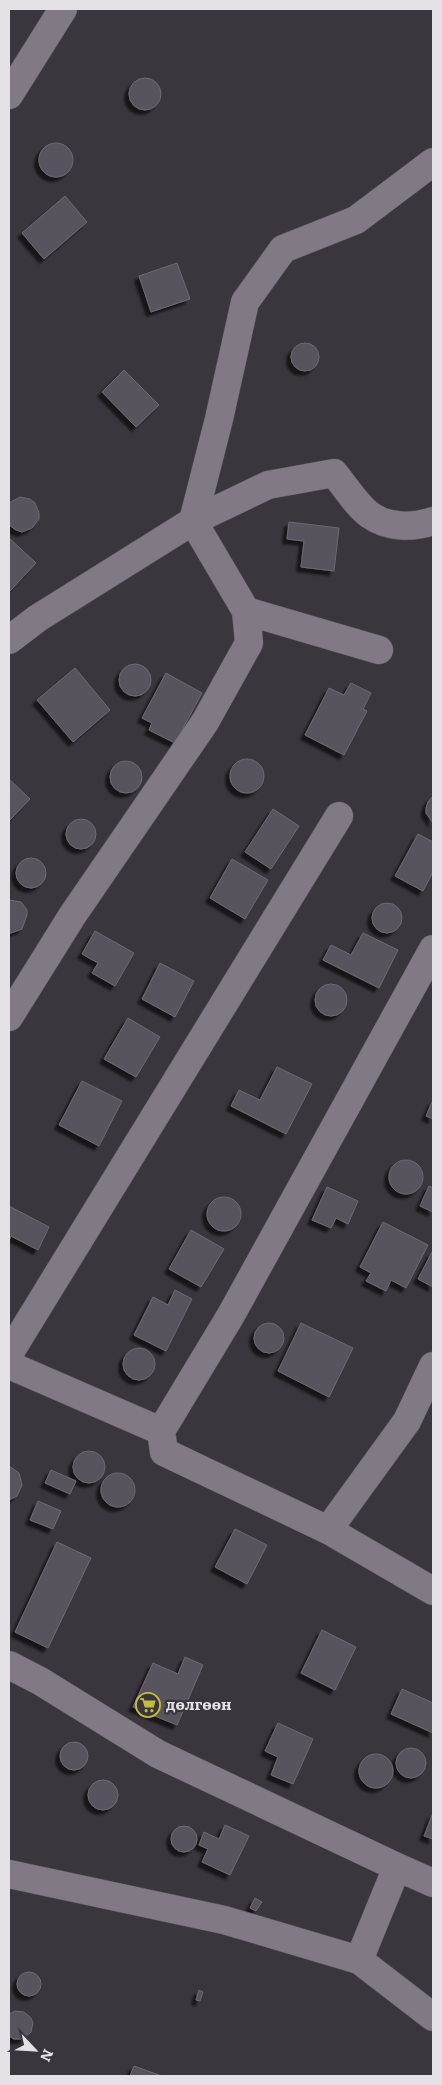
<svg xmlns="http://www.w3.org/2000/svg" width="442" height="2085" viewBox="0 0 442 2085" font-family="Literata,serif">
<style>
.building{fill:#58525c;stroke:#706973;filter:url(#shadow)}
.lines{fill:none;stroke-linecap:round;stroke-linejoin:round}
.minor-casing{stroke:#59535b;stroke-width:29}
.minor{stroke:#817a85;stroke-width:28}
.labels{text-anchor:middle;stroke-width:4.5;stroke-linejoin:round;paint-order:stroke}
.poi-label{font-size:15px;font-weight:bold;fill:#e5e1e7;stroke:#3b353e;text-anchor:start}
</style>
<defs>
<filter id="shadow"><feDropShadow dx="-4.5" dy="4.5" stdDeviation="1" flood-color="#0009"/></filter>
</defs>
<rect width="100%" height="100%" fill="#3b353e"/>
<!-- building -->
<path class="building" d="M129 94a16 16 0 1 1 32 0a16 16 0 1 1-32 0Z
M39 160a17 17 0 1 1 34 0a17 17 0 1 1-34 0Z
M65 196 87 222 44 259 22 233Z
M177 263 190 299 151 312 139 276Z
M291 357a14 14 0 1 1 28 0a14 14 0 1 1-28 0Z
M124 370 159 405 136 427 102 392Z
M20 497 30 499 35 503 39 513V519L32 528 22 532 16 530 9 525V503Z
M289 522 339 528 334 571 301 567 304 541 287 539Z
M9 538 36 563 9 592Z
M119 680a16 16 0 1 1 32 0a16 16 0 1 1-32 0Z
M75 668 110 710 73 742 37 700Z
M166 673 202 693 175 743 149 730 152 723 142 718Z
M351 683 371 693 363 709 367 711 344 755 305 735 329 688 344 695Z
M230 776a17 17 0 1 1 34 0a17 17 0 1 1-34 0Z
M110 777a16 16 0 1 1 32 0a16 16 0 1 1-32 0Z
M9 779 30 799 9 821Z
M433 796V823L426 813V808L428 802Z
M273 809 299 826 271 869 245 852Z
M66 834a15 15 0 1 1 30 0a15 15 0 1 1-30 0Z
M418 834 433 842V872L423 891 395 876Z
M16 873a15 15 0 1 1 30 0a15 15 0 1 1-30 0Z
M232 859 268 880 245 919 210 898Z
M9 900 21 902 27 910V915L22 929 11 933 9 932Z
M372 918a15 15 0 1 1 30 0a15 15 0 1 1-30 0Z
M95 931 134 953 115 986 92 973 98 963 82 954Z
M363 933 398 950 379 988 323 960 331 945 351 955Z
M160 963 194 981 175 1017 142 999Z
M315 1000a16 16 0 1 1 32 0a16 16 0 1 1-32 0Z
M128 1018 160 1037 136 1077 104 1059Z
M277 1067 312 1084 286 1134 231 1106 239 1090 260 1100Z
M82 1081 122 1101 99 1146 59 1125Z
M433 1100V1119L426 1116Z
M389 1177a17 17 0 1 1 34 0a17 17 0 1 1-34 0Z
M429 1186 433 1188V1212L420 1206Z
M327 1187 358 1201 348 1224 336 1218 331 1228 312 1220Z
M207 1214a17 17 0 1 1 34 0a17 17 0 1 1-34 0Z
M9 1206 49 1227 38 1250 11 1236 9 1241Z
M383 1222 428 1245 406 1288 391 1280 386 1291 366 1281 371 1273 360 1267Z
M191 1230 224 1249 201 1287 169 1269Z
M432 1252 433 1253V1287L418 1279Z
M175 1290 192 1299 166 1351 134 1335 153 1297 168 1305Z
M254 1338a15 15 0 1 1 30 0a15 15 0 1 1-30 0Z
M301 1323 353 1348 329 1397 278 1371Z
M123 1364a16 16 0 1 1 32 0a16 16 0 1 1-32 0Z
M73 1467a16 16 0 1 1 32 0a16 16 0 1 1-32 0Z
M9 1466 19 1473 22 1485 17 1496 9 1500Z
M51 1470 76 1481 70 1494 45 1483Z
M101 1490a17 17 0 1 1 34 0a17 17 0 1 1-34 0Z
M38 1501 61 1511 53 1529 30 1520Z
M235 1529 267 1545 247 1584 215 1567Z
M57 1542 91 1558 48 1648 15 1632Z
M322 1630 356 1647 335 1690 301 1673Z
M185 1657 203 1665 177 1725 133 1707 153 1663 178 1674Z
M402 1689 433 1703V1733L391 1714Z
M278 1723 313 1739 293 1784 271 1775 278 1757 265 1751Z
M60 1756a14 14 0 1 1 28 0a14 14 0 1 1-28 0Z
M396 1763a15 15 0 1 1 30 0a15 15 0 1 1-30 0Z
M359 1771a17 17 0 1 1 34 0a17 17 0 1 1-34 0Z
M88 1795a15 15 0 1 1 30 0a15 15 0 1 1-30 0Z
M433 1813V1839L424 1836Z
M225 1825 249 1836 230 1875 202 1862 208 1849 199 1845 204 1832 219 1839Z
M171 1839a13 13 0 1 1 26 0a13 13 0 1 1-26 0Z
M255 1898 262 1902 256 1911 250 1908Z
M17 1984a12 12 0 1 1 24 0a12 12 0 1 1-24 0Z
M199 1990 203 1992 200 2001 196 2000Z
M15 2011 24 2012 31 2018 33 2023 31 2032 23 2039H14L9 2036V2014Z
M134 2066 162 2076H130Z"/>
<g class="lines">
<defs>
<path id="minor" d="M9 95 63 9
M246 611 379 650
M9 640 38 618 193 521 268 485 334 473C344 485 358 507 370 515 388 528 413 528 433 521
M9 1017 72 916 205 722 249 643 246 611 193 521 219 419 245 302 283 249 356 220 433 162
M9 1354 339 816
M9 1365 161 1431 164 1452 328 1530 433 1591
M161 1431 231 1315 433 949
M328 1530 407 1421 433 1366
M9 1665 40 1681 158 1754 397 1867 433 1883
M397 1867 359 1960 433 2017
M9 1874 224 1920 359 1960"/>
</defs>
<!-- minor casing -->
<use href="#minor" class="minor-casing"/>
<!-- minor -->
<use href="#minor" class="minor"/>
</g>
<!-- icons -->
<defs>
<symbol id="supermarket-ring" viewBox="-11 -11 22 22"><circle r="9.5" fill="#3b353e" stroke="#c6bc3c" stroke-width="1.5"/><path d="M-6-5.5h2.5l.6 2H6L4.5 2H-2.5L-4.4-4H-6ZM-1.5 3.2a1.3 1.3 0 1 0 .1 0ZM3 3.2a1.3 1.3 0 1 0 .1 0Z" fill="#c6bc3c"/></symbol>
</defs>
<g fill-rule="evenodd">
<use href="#supermarket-ring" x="134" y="1691" width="28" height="28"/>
</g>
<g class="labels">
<!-- poi labels -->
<g class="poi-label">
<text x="166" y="1710">дөлгөөн</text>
</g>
</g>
<!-- border -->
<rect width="442" height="2085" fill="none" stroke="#e5e1e7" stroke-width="20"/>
<!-- north arrow -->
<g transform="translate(35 2050) rotate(115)" stroke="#3b353e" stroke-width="4" paint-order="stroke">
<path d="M0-4L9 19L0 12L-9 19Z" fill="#e5e1e7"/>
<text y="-8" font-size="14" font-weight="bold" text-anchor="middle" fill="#e5e1e7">N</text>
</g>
</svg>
